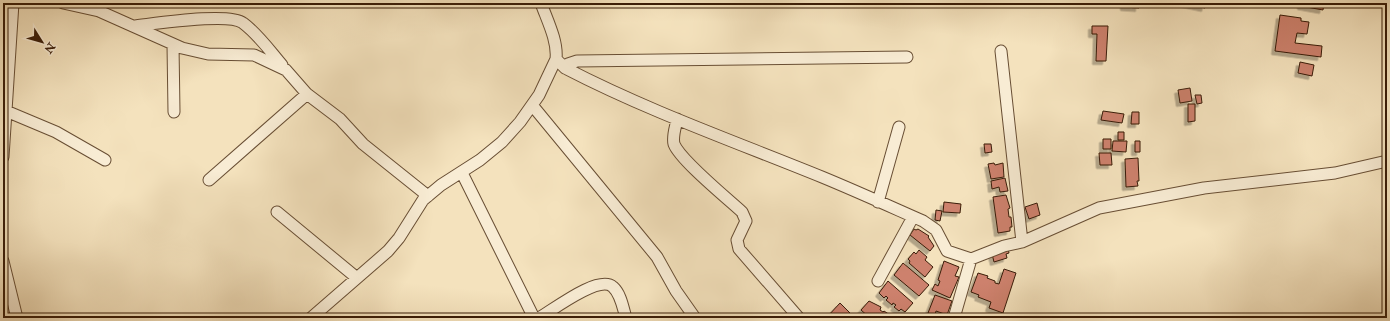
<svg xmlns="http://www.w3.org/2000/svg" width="1390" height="321" viewBox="0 0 1390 321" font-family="'IM FELL Double Pica',serif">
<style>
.building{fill:#cd816d;stroke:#391c07;filter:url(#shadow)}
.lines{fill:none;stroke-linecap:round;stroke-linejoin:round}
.street-casing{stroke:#684e34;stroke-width:13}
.street{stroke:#f8ecd4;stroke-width:11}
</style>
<defs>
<filter id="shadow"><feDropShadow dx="-3.5" dy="3.5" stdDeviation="0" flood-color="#0004"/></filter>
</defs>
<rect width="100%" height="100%" fill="#f4e2bd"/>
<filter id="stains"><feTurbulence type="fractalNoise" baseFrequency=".005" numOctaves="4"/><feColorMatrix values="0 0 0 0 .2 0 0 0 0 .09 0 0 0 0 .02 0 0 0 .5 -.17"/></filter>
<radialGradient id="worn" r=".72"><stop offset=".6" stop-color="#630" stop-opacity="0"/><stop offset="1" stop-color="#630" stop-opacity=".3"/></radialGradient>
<!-- building -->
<path class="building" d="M1124 3H1139V8L1124 7Z
M1182 3H1206L1205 8Z
M1301 3H1324L1323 10 1301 6Z
M1280 15 1301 18V21L1309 22 1307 34 1297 33 1295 43 1322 46 1321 57 1275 51Z
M1092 26H1108L1106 61H1096L1097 34H1092Z
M1300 62 1314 65 1312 76 1298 73Z
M1190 88 1192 101 1180 103 1178 90Z
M1195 95H1201L1202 103 1197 104Z
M1188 104H1195V121L1188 122Z
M1103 111 1124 114 1122 123 1101 120Z
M1132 112H1139V124H1131Z
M1118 132H1124V140H1118Z
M1103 139H1111V149H1103Z
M1113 141H1127L1126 152 1112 151Z
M1135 141H1140V152H1135Z
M984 144H991L992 152 985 153Z
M1099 153H1111L1112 165H1100Z
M1138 158 1139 181H1137L1138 186 1126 187 1125 159Z
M994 163 995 165 1003 163 1004 177 991 179 988 164Z
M1005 178 1008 191 1000 192 999 187 992 189 991 181Z
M1006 195 1010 208 1008 209 1009 217H1011L1012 227H1010V231L998 233 993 197Z
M944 202 961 204 960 213 943 212Z
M1037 203 1040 215 1029 219 1025 207Z
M936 210 942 211 940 221 935 220Z
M914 229 916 230 918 229 929 236 928 237 934 246 930 251 910 235Z
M1008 249 1009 253 1006 254 1007 258 994 262 992 254Z
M919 250 927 257 925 260 933 267 925 277 909 263 910 261 908 259 914 252 916 254Z
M944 261 959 267 955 276 959 277 950 298 932 290 935 284 938 286 940 281 938 280Z
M903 263 929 285 919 296 894 275Z
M1004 269 1016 273 1003 313 989 308 991 302 978 297 979 295 971 292 978 273 988 276 987 278 995 281V283L999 284Z
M888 281 913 303 905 312 901 309 899 311 894 307 896 305 893 303 892 305 886 300 888 298 886 296 884 298 879 293Z
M935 295 952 301 947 315 936 311 935 315 928 313Z
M869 301 881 307 880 310 883 312 884 311 890 315 888 318H870L861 310Z
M840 303 855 318H828L827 317Z"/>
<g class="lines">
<defs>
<path id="street" d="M63 3 99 11 182 48 208 54 254 55 286 70 307 94 340 119 363 144 428 196
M541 3C547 20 558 41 556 59L565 68C648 111 736 142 822 177 856 191 889 206 923 221L936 230 947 251 971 259 1004 246 1022 242 1099 208 1204 188 1335 173 1387 161
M133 26C153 24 229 12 243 23 258 34 270 51 282 65
M173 45 174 112
M1001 51 1022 242
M565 68 568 64 577 61 907 57
M532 105 657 257 676 291 695 318
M6 111 56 132 105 160
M677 119C676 126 672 136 674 144 680 160 728 199 742 212L746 221 737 240 739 249 799 318
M3 157 13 3
M462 173 534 318
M209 180 307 94
M878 202 899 127
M277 212 357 278
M3 261 17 318
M878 281 913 217
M311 318 388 251 399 238 423 200 441 185 480 160 502 142 520 122 539 95 556 59
M539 318C553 310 599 274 613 287 621 294 623 308 626 318
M954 318 971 259"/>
</defs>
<!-- street casing -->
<use href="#street" class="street-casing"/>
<!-- street -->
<use href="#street" class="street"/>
</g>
<!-- margin -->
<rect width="1390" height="321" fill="none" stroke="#f4e2bd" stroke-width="16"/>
<rect x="4" y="4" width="1382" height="313" fill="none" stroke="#391c07" stroke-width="2"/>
<rect x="8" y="8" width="1374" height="305" fill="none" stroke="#391c07"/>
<!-- north arrow -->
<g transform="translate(42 42) rotate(127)" stroke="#f8ecd4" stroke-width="3" paint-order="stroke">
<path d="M0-3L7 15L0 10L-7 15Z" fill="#391c07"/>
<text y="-6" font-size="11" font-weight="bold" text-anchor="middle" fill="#391c07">N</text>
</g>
<rect width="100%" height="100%" filter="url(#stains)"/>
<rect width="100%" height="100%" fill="url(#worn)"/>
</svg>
